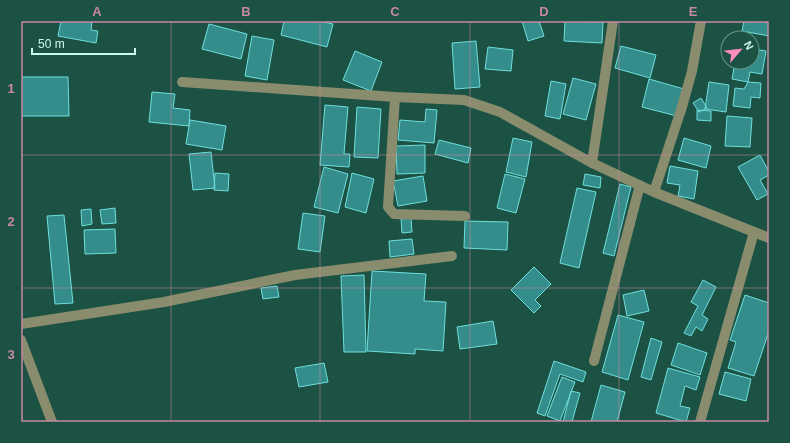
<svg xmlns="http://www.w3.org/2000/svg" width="790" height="443" viewBox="0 0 790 443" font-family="Arial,sans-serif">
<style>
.building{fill:#358d8b;stroke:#6edfdc}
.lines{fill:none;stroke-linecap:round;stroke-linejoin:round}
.minor{stroke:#8a8d6d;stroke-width:10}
.grid{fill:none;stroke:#c688a2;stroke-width:1;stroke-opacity:0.55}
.neatline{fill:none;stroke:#c688a2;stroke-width:1.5}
.grid-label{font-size:13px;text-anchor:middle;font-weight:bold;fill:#c688a2}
</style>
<rect width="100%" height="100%" fill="#1c5244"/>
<!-- building -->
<path class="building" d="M61 21H92L91 30 98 31 96 43 58 36Z
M284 21H320L333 24 327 47 281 35Z
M522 21H539L544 36 528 41Z
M565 21 603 22 602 43 564 41Z
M744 21H769V36L742 31Z
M209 24 247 34 241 59 202 49Z
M252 36 274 40 267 80 245 76Z
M476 41 480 87 455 89 452 43Z
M621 46 656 55 650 78 615 68Z
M488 47 513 50 511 71 485 69Z
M752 49 766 51 762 74 750 72 748 82 732 79 735 62H752Z
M355 51 382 62 371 91 343 80Z
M21 77H68L69 116H21Z
M573 78 596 84 586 120 563 114Z
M649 79 684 89 677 116 642 107Z
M551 81 566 84 560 119 545 116Z
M709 82 729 85 726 112 705 109Z
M748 82 761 83 760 98 751 97 750 108 733 106 735 88 744 89Z
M152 92 175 94 173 108 190 110 189 126 149 122Z
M701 98 707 108 699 112 693 103Z
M325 105 348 107 344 154H350L349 167 320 165Z
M357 107 381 109 378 158 354 157Z
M426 109 437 110 434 143 398 140 400 120 425 122Z
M697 110 711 111V121L697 120Z
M727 116 752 118 750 147 725 146Z
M190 120 226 126 222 150 186 144Z
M513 138 532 142 526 177 506 172Z
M684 138 711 146 706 168 678 160Z
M439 140 471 148 468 163 435 154Z
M425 145V173L397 174 396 146Z
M211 152 215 188 193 190 189 154Z
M760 155 769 172V175L760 180 768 194 757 200 738 167Z
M670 166 698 171 694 199 678 196 680 185 667 183Z
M324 167 348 174 338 213 314 207Z
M215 173 229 174 228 191 214 190Z
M352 173 374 179 366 213 345 207Z
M505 174 525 179 516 213 497 208Z
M585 174 601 177 600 188 583 185Z
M423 176 427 201 398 206 393 181Z
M620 184 631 187 614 256 603 253Z
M577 188 596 192 579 268 560 263Z
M115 208 116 223 102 224 100 210Z
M91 209 92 224 82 226 81 210Z
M303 213 325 216 320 252 298 249Z
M64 215 73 303 55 304 47 216Z
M411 218 412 232 402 233 401 219Z
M465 221 508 222 507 250 464 248Z
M115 229 116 253 85 254 84 230Z
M412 239 414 254 390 257 389 241Z
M534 267 551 284 535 300 541 306 534 313 511 290Z
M372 271 426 274 424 301 446 302 443 351 415 349V354L367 351Z
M364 275 366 352H344L341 276Z
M703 280 716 287 702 315 708 319 702 331 696 327 691 336 684 333 698 306 691 302Z
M277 286 279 297 263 299 261 288Z
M644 290 649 311 627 316 623 295Z
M745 295 769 303V331L754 376 728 368 736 342 730 340Z
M618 315 644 322 628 380 602 372Z
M493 321 497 344 460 349 457 327Z
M651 338 662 342 651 380 641 377Z
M678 343 707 353 700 375 671 365Z
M554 361 586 372 583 382 560 374 545 416 537 413Z
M324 363 328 382 299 387 295 368Z
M668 368 700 377 696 390 685 386 680 406 690 408 686 422 656 413Z
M725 372 751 379 746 401 719 394Z
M562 377 575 382 560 421 547 416Z
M601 385 625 392 617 422H591Z
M571 391 580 393 572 422H563Z"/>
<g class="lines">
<!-- minor -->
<path class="minor" d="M182 82 395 97 464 100 500 112 592 163 654 192 769 238
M395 97 388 207 394 214 465 216
M592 163 613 21
M654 192 682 107 692 71 701 21
M21 324 164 302 295 275 452 256
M21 340 52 422
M594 361 640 185
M700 422 754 232"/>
</g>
<!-- grid -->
<path class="grid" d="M171 21V422M320 21V422M470 21V422M619 21V422M21 155H769M21 288H769"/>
<!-- border -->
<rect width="790" height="443" fill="none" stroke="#1c5244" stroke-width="44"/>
<!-- north arrow -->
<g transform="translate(740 50) rotate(62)"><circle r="19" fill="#1c5244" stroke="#629586"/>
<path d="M0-3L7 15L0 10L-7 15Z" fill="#fd8ebf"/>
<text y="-6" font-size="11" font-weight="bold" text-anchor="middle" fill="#cbf9ea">N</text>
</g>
<!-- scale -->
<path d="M32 48v6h103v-6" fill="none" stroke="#cbf9ea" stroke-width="2"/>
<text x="38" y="48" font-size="12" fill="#cbf9ea" stroke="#1c5244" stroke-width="3" paint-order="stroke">50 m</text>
<rect x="22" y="22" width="746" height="399" class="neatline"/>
<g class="grid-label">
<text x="97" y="16">A</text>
<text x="246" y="16">B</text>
<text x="395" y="16">C</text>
<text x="544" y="16">D</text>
<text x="693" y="16">E</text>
<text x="11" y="93">1</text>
<text x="11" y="226">2</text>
<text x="11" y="359">3</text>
</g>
</svg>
